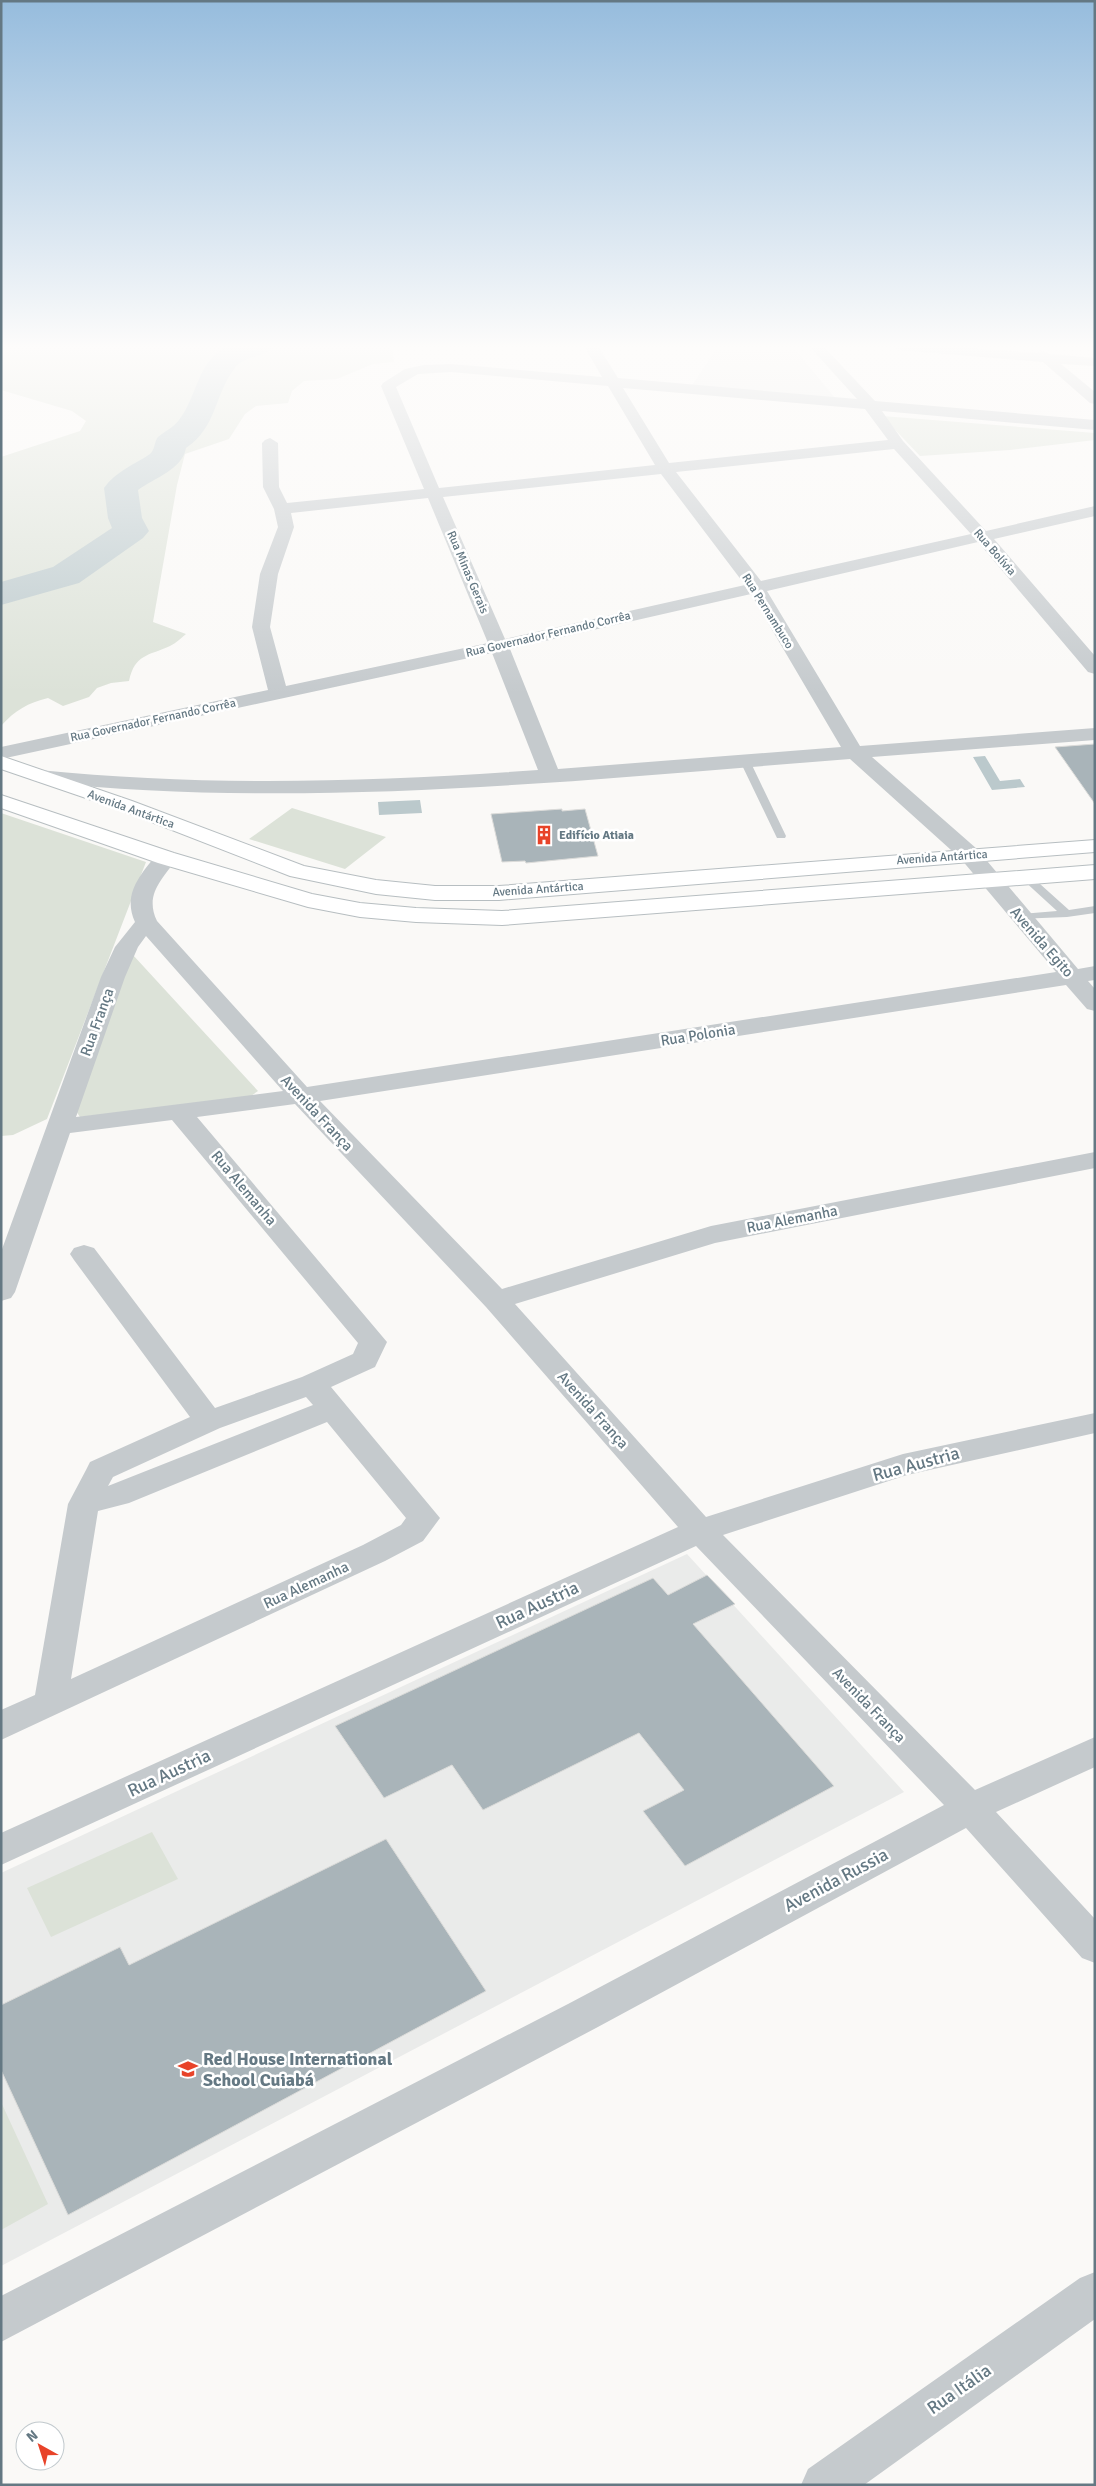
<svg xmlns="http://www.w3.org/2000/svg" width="1096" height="2486" viewBox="0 0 1096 2486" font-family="Signika,sans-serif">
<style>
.built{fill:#eaebea}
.green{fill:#dce2d8}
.water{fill:#bbc9cc}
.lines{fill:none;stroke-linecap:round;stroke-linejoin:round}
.river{fill:#bbc9cc;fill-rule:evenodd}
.building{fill:#a9b4b9;stroke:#dbdbd9}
.secondary-casing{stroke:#b7bec1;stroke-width:2}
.lane{fill:#c5cacd;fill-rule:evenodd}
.street{fill:#c5cacd;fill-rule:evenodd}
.secondary{fill:#fff;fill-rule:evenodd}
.labels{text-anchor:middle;stroke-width:5;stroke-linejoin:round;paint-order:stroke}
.far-street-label{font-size:12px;fill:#647883;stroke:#fff}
.far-poi-label{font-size:12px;font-weight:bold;fill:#647883;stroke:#fff;text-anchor:start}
.street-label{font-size:15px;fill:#647883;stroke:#fff}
.near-street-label{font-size:18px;fill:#647883;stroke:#fff}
.near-poi-label{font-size:18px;font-weight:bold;fill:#647883;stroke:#fff;text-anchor:start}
</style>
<rect width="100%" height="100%" fill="#faf9f7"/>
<!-- built -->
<path class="built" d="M718 346H792L836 399 691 387Z
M687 1554 904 1792 1 2266V1873Z"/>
<!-- green -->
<path class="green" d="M1 346H392L394 362 373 364 337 379 304 381 292 391 288 403 256 406 245 414 229 439 185 454 177 485 153 622 186 634C181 638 176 643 170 646 148 656 135 654 129 681L111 683 97 688 89 697 63 706 48 698C28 703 15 710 1 726V457L80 431 86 421 72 411 1 390Z
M882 416 1095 433V440L1010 450 920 456Z
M292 808 386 837 345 869 249 839Z
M1 813 146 862 47 1119 13 1135 1 1136Z
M133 955 258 1091 248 1098 80 1117 74 1108 124 957Z
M152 1832 178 1879 51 1937 27 1888Z
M1 2102 48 2204 1 2230Z"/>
<!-- water -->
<path class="water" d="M985 756 1000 781 1020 779 1025 787 992 790 973 757Z
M420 800 422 813 379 815 378 802Z"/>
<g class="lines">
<!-- river -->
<path class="river" d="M229 346H273C264 359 243 355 234 369 214 396 217 427 186 448 182 470 154 478 138 490L142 518 149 531 143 538 79 583 1 605V582L53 567 112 528 108 518 104 488C116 471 134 465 150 454 155 450 154 442 158 437 165 431 173 428 179 420 198 396 197 359 229 346Z"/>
</g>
<!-- building -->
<path class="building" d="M1095 744V804L1055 747Z
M562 809V811L585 809 598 856 526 863 525 861 502 862 491 814Z
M707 1575 735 1604 693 1624 834 1786 685 1866 643 1811 684 1790 639 1733 483 1810 452 1765 384 1798 335 1726 653 1578 668 1595Z
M386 1839 486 1991 68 2215 1 2070V2005L120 1947 129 1965Z"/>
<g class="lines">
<defs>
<path id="secondary" d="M1 756 132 801 304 866 376 880 435 886H499L1095 840V852L499 900H435L376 894 290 876 118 809 1 769Z
M1 795 174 853 312 894 360 903 416 908 502 911 1095 865V879L502 925 416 922 360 917 308 907 158 863 1 808Z"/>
</defs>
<!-- secondary casing -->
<use href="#secondary" class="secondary-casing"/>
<!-- lane -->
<path class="lane" d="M745 758 750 761 786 836 785 838H777L776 836 740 761Z
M1026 874 1030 875 1069 910 1095 906V913L1067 917 1017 919V915L1021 914 1057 911 1022 879 1021 877Z"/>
<!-- street -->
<path class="street" d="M584 346H598L618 378 857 399 809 346H823L875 401 1095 420V430L882 411 903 441 986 531 1095 506V516L994 539 1095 656V674L1088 672 978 542 767 591 860 746 1095 728V740L872 757 977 849 1078 969 1095 966V980L1088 981 1095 989V1011L1087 1009 1066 985 320 1101 502 1289 711 1226 1095 1152V1168L715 1243 515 1304 706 1517 903 1454 1095 1413V1433L907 1475 723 1535 975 1790 1095 1737V1767L996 1812 1095 1919V1963L1082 1958 966 1828 596 2028 1 2342V2296L568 2004 944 1805 696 1546 1 1865V1833L678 1527 486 1307 295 1104 197 1117 387 1342 375 1367 331 1387 440 1518 423 1541 385 1561 1 1740V1710L35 1695 68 1504 86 1470 90 1462 190 1417 74 1260 70 1254 74 1248 84 1245 94 1248 215 1408 302 1377 353 1354 358 1343 172 1120 70 1133 15 1292 11 1298 1 1301V1252L101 977 115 947 135 922C122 894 141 874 158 853L166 851 174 853 177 858C163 879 144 894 157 921L307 1087 1056 972 961 859 850 759C580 780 309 810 39 782L32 780 29 776 32 772 39 770C206 787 371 782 538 770L492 653 1 759V747L268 690 252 627 260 574 278 527 274 509 263 487 262 443 265 440 270 438 278 443 279 487 287 503 424 489 381 386 383 383 405 369 424 365 451 364 602 377ZM451 372 608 386 655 465 439 488 396 387 418 374ZM623 388 865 409 888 440 669 463ZM894 449 971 534 761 581 676 472ZM661 474 745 585 505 639 443 497ZM428 498 488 643 286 686 270 627 278 574 294 527 291 513ZM751 594 841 747 558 769 510 649ZM146 936 283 1091 76 1117 125 977 138 947ZM306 1397 313 1405 108 1486 113 1477 220 1428ZM327 1422 406 1518 401 1525 363 1545 71 1679 98 1511 129 1503Z
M891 346H944L1037 353 1043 351 1050 354 1095 358V366L1061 364 1095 392V404L1090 403 1043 362 898 350Z
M1095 2272V2319L864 2485H801L808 2469 1080 2278Z"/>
<!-- secondary -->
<use href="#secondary" class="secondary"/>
</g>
<!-- sky -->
<linearGradient id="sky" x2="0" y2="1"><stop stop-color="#96bcdd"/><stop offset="0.5" stop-color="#fdfcfb"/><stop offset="1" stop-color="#fdfcfb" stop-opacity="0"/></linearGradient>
<rect width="1096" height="694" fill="url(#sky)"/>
<!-- icons -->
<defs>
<symbol id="building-bare" viewBox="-9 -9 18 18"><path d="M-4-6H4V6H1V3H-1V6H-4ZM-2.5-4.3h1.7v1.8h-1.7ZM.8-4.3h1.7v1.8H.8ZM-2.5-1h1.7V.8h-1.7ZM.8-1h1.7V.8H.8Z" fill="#e84329" stroke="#fff" stroke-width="2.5" paint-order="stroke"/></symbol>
<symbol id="school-bare" viewBox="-9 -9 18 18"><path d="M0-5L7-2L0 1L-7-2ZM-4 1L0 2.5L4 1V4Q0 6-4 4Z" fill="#e84329" stroke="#fff" stroke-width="2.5" paint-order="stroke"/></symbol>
</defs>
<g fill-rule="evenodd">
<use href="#building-bare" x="530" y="821" width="28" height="28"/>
<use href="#school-bare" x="174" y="2055" width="28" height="28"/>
</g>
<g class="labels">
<!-- far-street labels -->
<g class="far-street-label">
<text transform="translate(995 552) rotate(49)" y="4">Rua Bolívia</text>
<text transform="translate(468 572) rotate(67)" y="4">Rua Minas Gerais</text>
<text transform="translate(768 611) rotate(58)" y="4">Rua Pernambuco</text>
<text transform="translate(548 634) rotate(-13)" y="4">Rua Governador Fernando Corrêa</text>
<text transform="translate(153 720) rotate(-12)" y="4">Rua Governador Fernando Corrêa</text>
<text transform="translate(131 809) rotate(20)" y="4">Avenida Antártica</text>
<text transform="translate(942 857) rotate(-4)" y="4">Avenida Antártica</text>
<text transform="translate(538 889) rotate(-4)" y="4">Avenida Antártica</text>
</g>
<!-- far-poi labels -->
<g class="far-poi-label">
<text x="559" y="839">Edifício Atiaia</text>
</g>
<!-- street labels -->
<g class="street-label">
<text transform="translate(1042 942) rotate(49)" y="5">Avenida Egito</text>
<text transform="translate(97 1022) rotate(-70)" y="5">Rua França</text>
<text transform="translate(698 1035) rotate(-9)" y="5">Rua Polonia</text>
<text transform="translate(317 1113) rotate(47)" y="5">Avenida França</text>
<text transform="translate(244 1188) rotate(50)" y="5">Rua Alemanha</text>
<text transform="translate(792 1219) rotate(-11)" y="5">Rua Alemanha</text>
<text transform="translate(593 1410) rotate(48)" y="5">Avenida França</text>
<text transform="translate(306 1585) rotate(-25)" y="5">Rua Alemanha</text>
<text transform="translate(869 1705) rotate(46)" y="5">Avenida França</text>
</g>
<!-- near-street labels -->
<g class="near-street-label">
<text transform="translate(916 1464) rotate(-15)" y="6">Rua Austria</text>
<text transform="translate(537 1605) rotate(-25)" y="6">Rua Austria</text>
<text transform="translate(169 1773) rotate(-25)" y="6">Rua Austria</text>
<text transform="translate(836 1880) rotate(-28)" y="6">Avenida Russia</text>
<text transform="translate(959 2389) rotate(-35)" y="6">Rua Itália</text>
</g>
<!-- near-poi labels -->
<g class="near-poi-label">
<text x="203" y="2065">Red House International<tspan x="203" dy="21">School Cuiabá</tspan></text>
</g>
</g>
<!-- border -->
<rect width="1096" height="2486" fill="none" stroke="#647883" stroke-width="5"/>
<!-- north arrow -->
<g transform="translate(40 2446) rotate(321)"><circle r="24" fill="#ffffff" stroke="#c1c9cd"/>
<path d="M0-4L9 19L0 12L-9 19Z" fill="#e84329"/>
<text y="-8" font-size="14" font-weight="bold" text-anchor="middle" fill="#647883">N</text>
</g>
</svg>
